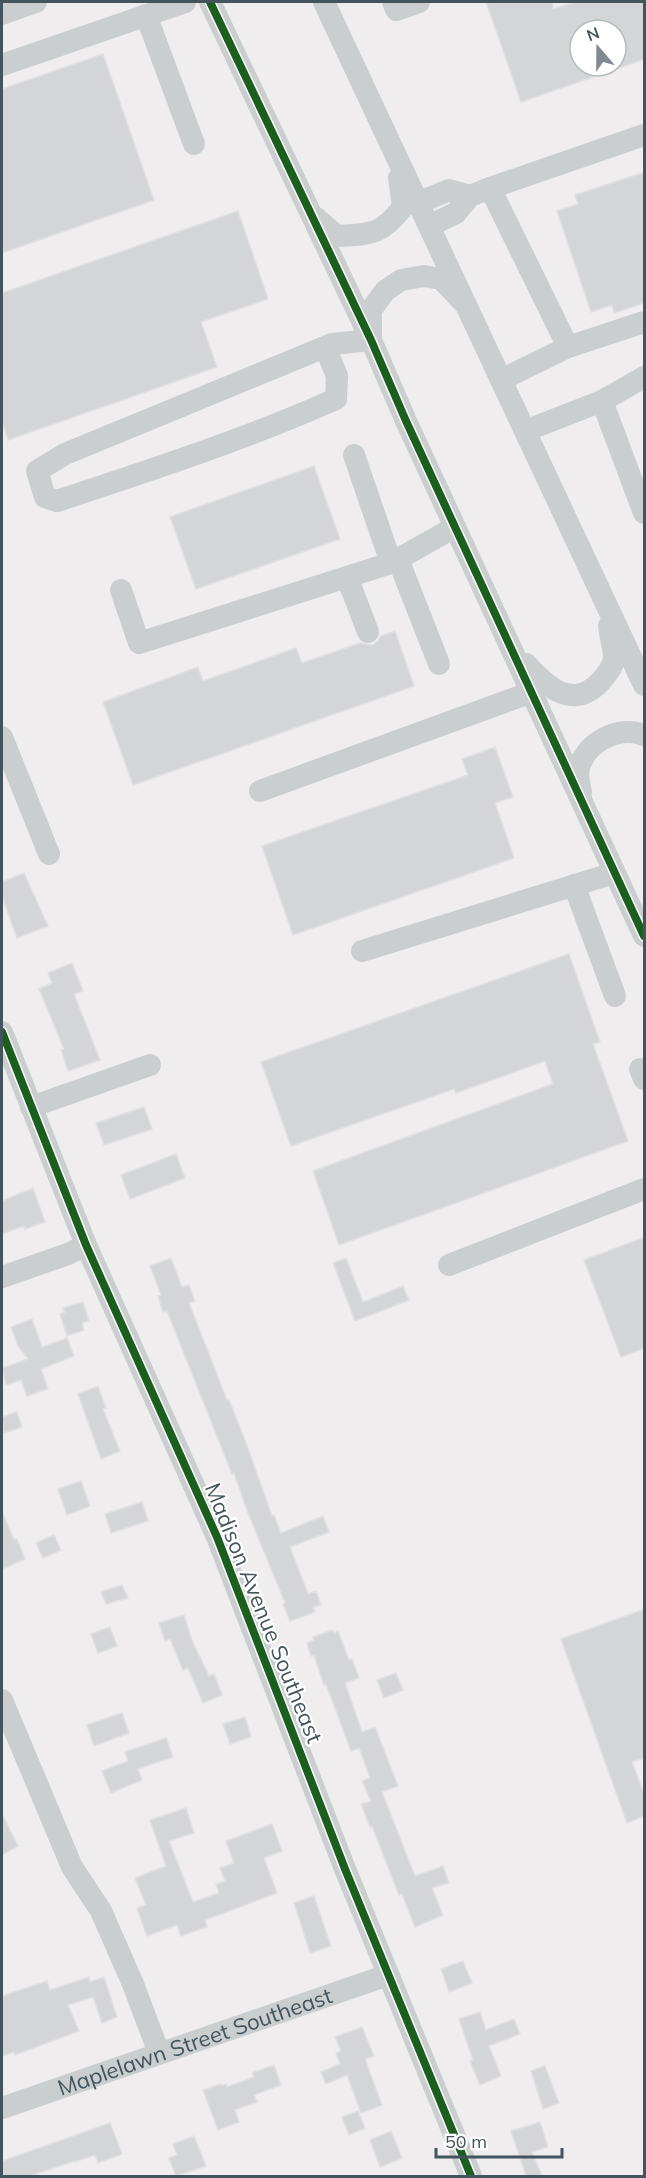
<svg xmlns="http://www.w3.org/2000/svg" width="646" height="2178" viewBox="0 0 646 2178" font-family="Mulish,sans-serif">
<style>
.building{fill:#d4d5d7;stroke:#e0dfe1;stroke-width:1.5;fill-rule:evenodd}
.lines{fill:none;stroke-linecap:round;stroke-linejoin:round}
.minor{stroke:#cacecf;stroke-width:22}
.cycleway-casing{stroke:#fff;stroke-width:11}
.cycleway{stroke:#1b5e20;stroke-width:8}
.labels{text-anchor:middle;stroke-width:4.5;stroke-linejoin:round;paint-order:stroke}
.street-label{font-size:22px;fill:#44545c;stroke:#fff}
</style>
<rect width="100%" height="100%" fill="#efedee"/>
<!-- building -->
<path class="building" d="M486 2H552L553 9 575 2H645V59L521 102ZM580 30H616V66H580Z
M103 54 154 200 2 253V89Z
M645 172V303L614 313 612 305 591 312 557 211 578 204 575 195Z
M238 211 268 299 201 322 217 367 8 440 2 421V293Z
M314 466 340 539 196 589 170 517Z
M395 631 414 686 133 785 103 702 198 667 203 681 296 648 302 663 360 643 372 645 378 641 381 636Z
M495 747 513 797 495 803 514 858 293 935 262 846 468 775 462 759Z
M24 873 48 926 17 938 2 896V882Z
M569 954 600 1042 593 1044 628 1141 339 1245 313 1171 553 1084 545 1061 456 1093 454 1089 291 1146 261 1062Z
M72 963 83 991 74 994 100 1060 68 1071 61 1050 64 1049 39 989 52 983 48 973Z
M144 1107 152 1129 104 1145 96 1123Z
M176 1154 185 1178 130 1199 121 1175Z
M33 1188 45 1222 25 1229 24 1226 2 1234V1201Z
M645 1237V1348L621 1357 584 1260Z
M171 1258 182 1287 189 1285 195 1301 189 1303 227 1400H229L245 1440 272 1516 274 1515 281 1533 323 1516 329 1532 290 1547 308 1594 316 1591 321 1605 313 1607 315 1612 290 1621 283 1604 285 1603 248 1513 234 1473 232 1474 167 1311 163 1312 158 1296 161 1295 150 1266Z
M346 1258 363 1302 403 1286 409 1300 355 1321 333 1263Z
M83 1302 89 1321 82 1323 84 1330 67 1336 60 1314 65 1312 63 1308Z
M32 1319 42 1347 67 1338 74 1356 41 1369 48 1389 27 1396 21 1380 6 1385 2 1368 28 1359 18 1346 11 1327Z
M98 1386 106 1408 103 1409 120 1451 101 1459 78 1394Z
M17 1412 22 1427 4 1433 2 1417Z
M81 1481 90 1506 67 1515 58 1489Z
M142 1502 148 1521 111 1533 105 1514Z
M2 1511 14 1540 17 1539 25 1559 2 1569Z
M54 1535 61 1550 43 1558 36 1543Z
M122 1585 128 1598 106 1604 101 1592Z
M645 1609V1758L632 1762 645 1796V1816L627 1823 561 1639Z
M184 1615 192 1640 209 1676 214 1674 222 1695 203 1703 188 1668 183 1670 170 1639 165 1641 159 1623Z
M110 1627 117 1646 98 1653 91 1634Z
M333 1630 334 1633 338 1631 349 1660 352 1659 359 1678 345 1683 362 1732 375 1727 398 1786 382 1792 415 1876 443 1866 449 1883 432 1888 443 1915 415 1927 402 1894 399 1895 372 1826 370 1827 361 1804 371 1801 362 1781 370 1778 359 1748 351 1751 326 1684 324 1685 314 1655 311 1656 307 1643 314 1640 313 1637Z
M396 1673 403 1690 384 1698 377 1680Z
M122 1713 129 1733 94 1746 87 1725Z
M245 1717 251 1737 230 1744 223 1724Z
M166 1738 173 1757 138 1769 142 1780 111 1793 102 1771 128 1761 125 1752Z
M186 1808 194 1833 169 1841 193 1902 219 1893 216 1884 225 1881 220 1868 234 1863 226 1841 272 1824 282 1851 264 1858 277 1893 205 1920 207 1927 181 1936 177 1925 147 1936 137 1908 146 1905 135 1878 166 1866 150 1820Z
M2 1814 18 1846 2 1855Z
M314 1896 331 1946 310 1953 294 1903Z
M463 1961 472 1983 449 1992 441 1969Z
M89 1977 90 1982 104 1977 117 2017 102 2023 93 1997 68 2005 79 2031 15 2055 14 2052 2 2056V1996L47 1981 50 1990Z
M480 2012 486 2030 514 2019 520 2034 489 2046 501 2076 480 2085 470 2061 473 2060 459 2019Z
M362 2027 374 2056 365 2059 382 2105 361 2113 347 2075 326 2084 321 2072 340 2064 336 2053 341 2051 335 2037Z
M274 2065 281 2085 254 2095 257 2102 235 2110 239 2122 218 2130 203 2090 221 2084 222 2086 226 2084 227 2087 254 2077 252 2073Z
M545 2066 559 2103 543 2109 531 2071Z
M358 2111 365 2128 349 2135 342 2117Z
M540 2122 548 2147 532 2152 542 2176H526L511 2131Z
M110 2123 122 2154 98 2163 95 2155 74 2162V2161L30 2176H2V2161Z
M391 2131 402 2158 380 2167 370 2140Z
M194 2136 206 2166 176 2176 169 2158 177 2155 173 2144Z"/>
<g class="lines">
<!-- minor -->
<g class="minor">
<path d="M210 2 371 340 406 421 644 936"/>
<path d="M324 2 644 685"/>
<path d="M393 2 396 10 419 2"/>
<path d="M2 14 36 2"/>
<path d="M146 15 194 144"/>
<path d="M2 65 185 2"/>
<path d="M490 188 644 135"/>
<path d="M470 196 490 188 568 347 501 380"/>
<path d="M418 203 449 190 470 196 456 213 429 226"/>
<path d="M315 217 337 236C372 234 381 235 403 207L399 178"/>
<path d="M325 347 337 376 336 399C246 439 151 470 57 501L45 497 37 471 65 454 332 344 371 340V310L385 291 401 280 424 276 441 279 464 303"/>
<path d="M568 347 644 322"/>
<path d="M602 401 644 513"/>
<path d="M525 431 602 401 644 377"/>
<path d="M354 455 391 563"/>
<path d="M398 559 439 664"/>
<path d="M347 577 368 632"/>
<path d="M121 590 139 643 391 563 455 527"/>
<path d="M526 664C546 686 572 711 600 682 606 675 613 668 614 658 614 648 610 636 609 626"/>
<path d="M2 737 49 854"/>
<path d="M260 791 532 692"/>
<path d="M581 792C580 787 578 779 578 773 582 744 618 724 644 735"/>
<path d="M574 885 615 996"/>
<path d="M362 951 614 873"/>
<path d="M2 1032 86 1245 217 1537 345 1869 471 2176"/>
<path d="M640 1069 644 1079"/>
<path d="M31 1107 150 1065"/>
<path d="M449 1265 644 1189"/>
<path d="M2 1277 68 1254 86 1245"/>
<path d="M2 1700 72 1867 101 1911 133 1984 159 2053"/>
<path id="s1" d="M2 2108 388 1975"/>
</g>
<defs>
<path id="cycleway" d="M210 2 371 340 406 421 644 936
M2 1032 86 1245 217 1537 345 1869 471 2176"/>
</defs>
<!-- cycleway casing -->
<use href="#cycleway" class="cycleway-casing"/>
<!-- cycleway -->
<use href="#cycleway" class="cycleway"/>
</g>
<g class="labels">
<!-- street labels -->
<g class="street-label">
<text transform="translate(264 1613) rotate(68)" y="8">Madison Avenue Southeast</text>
<text dy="8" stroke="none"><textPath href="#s1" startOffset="204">Maplelawn Street Southeast</textPath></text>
</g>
</g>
<!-- border -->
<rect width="646" height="2178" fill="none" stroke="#44545c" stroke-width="6"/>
<!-- north arrow -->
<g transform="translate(598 48) rotate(340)"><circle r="28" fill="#ffffff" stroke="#b4bbbe" stroke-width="1.5"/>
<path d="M0-4.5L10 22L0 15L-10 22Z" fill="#808a8f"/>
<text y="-9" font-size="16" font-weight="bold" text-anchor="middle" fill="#44545c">N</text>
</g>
<!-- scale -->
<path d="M436 2148v9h126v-9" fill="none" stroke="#44545c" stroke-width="3"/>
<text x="445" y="2148" font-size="18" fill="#44545c" stroke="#ffffff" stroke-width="4.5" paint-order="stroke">50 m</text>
</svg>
